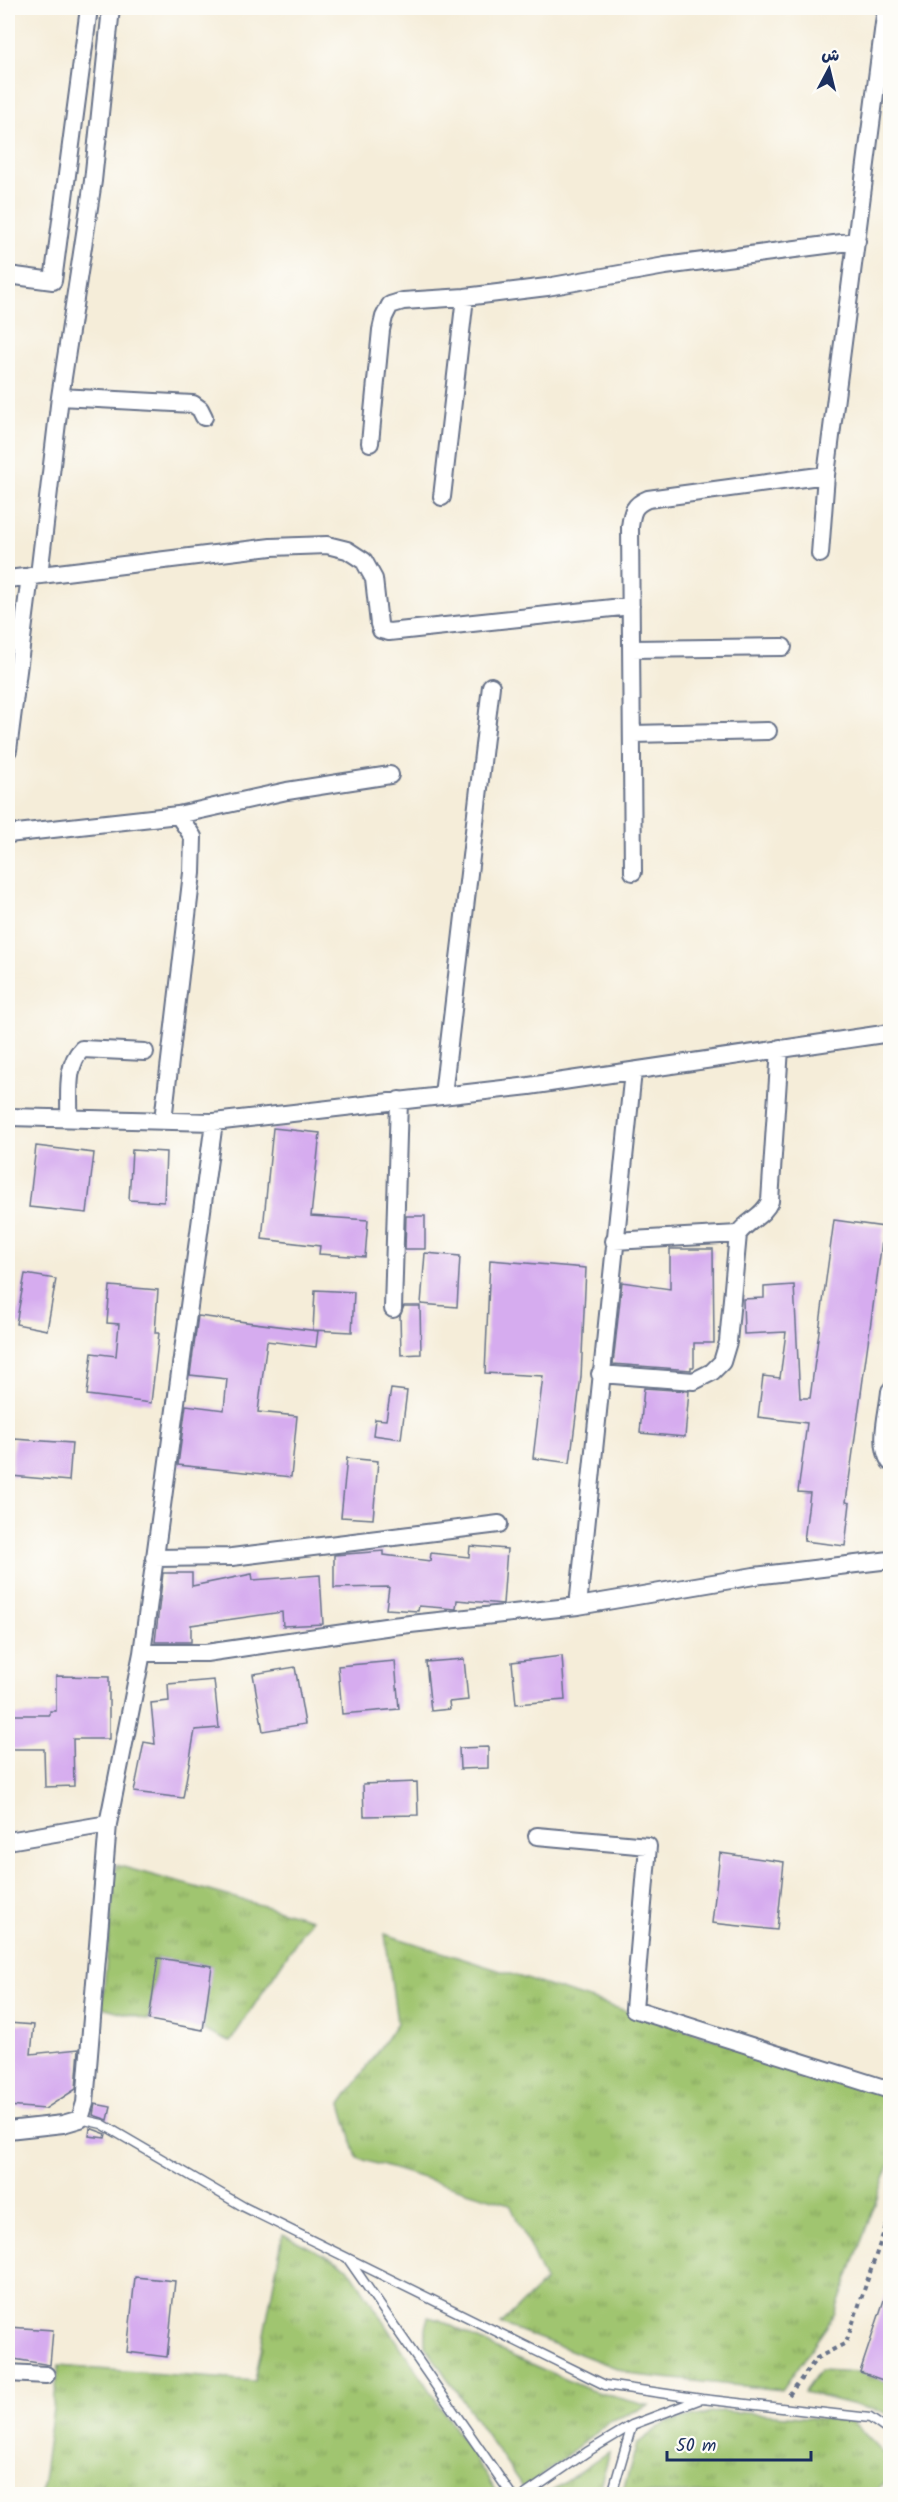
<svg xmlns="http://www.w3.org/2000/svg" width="898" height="2502" viewBox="0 0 898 2502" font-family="Kalam,'Playpen Sans Arabic',sans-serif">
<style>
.grass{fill:url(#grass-tufts);stroke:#5e7a66;stroke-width:1.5}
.building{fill:#d6acef}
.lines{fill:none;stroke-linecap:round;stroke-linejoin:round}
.service-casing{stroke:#677289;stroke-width:11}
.minor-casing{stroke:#677289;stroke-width:20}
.path{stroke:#677289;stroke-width:4;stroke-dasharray:4.5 4.5;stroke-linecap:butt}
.service{stroke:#fff;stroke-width:8}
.minor{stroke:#fff;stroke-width:16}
</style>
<defs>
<pattern id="grass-tufts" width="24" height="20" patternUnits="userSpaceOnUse" patternTransform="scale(1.5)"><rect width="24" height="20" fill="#a0c56f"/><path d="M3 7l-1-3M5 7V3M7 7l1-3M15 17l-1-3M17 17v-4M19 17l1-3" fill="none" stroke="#82a05e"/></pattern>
</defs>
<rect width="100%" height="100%" fill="#fdfcf7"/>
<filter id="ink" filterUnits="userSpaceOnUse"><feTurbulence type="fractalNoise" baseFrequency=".0167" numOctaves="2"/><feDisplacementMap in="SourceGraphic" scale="12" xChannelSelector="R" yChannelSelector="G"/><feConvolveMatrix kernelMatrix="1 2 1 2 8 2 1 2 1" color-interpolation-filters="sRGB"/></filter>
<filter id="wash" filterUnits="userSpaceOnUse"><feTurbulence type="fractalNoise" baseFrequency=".008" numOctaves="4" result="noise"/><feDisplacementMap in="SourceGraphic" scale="24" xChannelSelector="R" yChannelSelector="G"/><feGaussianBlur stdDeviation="1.35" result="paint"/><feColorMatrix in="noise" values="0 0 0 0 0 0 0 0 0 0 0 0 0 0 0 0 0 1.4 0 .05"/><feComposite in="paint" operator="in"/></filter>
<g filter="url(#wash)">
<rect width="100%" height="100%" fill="#f5edd9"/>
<!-- grass -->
<path class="grass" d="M116 1865 311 1919 230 2042 203 2030 211 1966 158 1958 149 2020 102 2007Z
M385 1934 890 2095V2163L834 2316 782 2390 635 2375 501 2324 545 2281 510 2204 357 2158 341 2104 397 2023Z
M283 2234 348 2267 498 2494H41L59 2366 255 2381Z
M428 2317 440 2320 499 2350 590 2390 649 2406 610 2421 524 2489 425 2346V2328Z
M820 2370 860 2372 890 2383V2418L882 2412 804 2392Z
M722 2411 852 2421 886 2456 889 2479 872 2494H622L637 2444 666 2422Z
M610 2451 598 2494H548Z"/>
<g id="blocks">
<!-- building -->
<path class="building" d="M273 1128 320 1133 311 1216 368 1220 365 1257 319 1254 320 1246 262 1239Z
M36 1146 94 1153 87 1213 29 1207Z
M132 1150 166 1152 164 1202 129 1200Z
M406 1216H425V1249H405Z
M834 1220 884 1227 846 1502 850 1503 845 1546 804 1541 810 1493 798 1492 807 1423 758 1417 763 1376 780 1378 786 1332 744 1334 743 1299 764 1298V1287L794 1285 800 1398H810Z
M670 1249H713L714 1343H694V1367H691V1370L613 1364 622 1282 670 1289Z
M425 1253 460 1256 457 1307 421 1304Z
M490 1260 586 1268 581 1377 570 1463 533 1458 543 1376 485 1373Z
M25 1274 56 1279 47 1330 16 1324Z
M110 1286 158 1290 155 1333H159L151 1403 87 1395 92 1353 116 1356 119 1324 107 1323Z
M315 1290 354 1292 352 1332 313 1330Z
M404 1306H420L421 1354 401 1355 400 1316Z
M198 1316 318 1331 316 1347 267 1341 258 1412 297 1416 291 1477 178 1465 186 1405 224 1410 227 1379 190 1375Z
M644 1388 689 1391 685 1437 640 1433Z
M391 1389 407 1391 401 1439 373 1435 375 1419 386 1420Z
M14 1439 72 1443 69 1481 11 1476Z
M347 1458 378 1461 373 1519 341 1517Z
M470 1546 507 1549 503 1604 457 1600 456 1609 419 1606 418 1611 386 1609 389 1587 334 1588V1555L384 1551V1555L430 1561 431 1553 469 1557Z
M163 1573H192V1586L252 1574 253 1580 320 1575 323 1624 283 1626 282 1612 191 1625V1642H155Z
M562 1656 565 1700 516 1704 512 1662Z
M464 1659 468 1700 449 1702 450 1709 431 1711 426 1662Z
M395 1661 399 1709 342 1714 338 1666Z
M295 1667 305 1724 263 1731 253 1674Z
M56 1676 109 1677V1739H73L74 1786 45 1787 44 1749H8V1715H50V1711H56Z
M214 1680 219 1728 195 1730 183 1798 134 1792 144 1742 155 1744 151 1703 169 1701 168 1684Z
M488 1747V1768L460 1769 459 1748Z
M417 1782 418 1815 364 1816 363 1784Z
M720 1853 784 1862 777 1930 712 1923Z
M158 1958 212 1966 203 2030 149 2020Z
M8 2023 34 2025 31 2054 79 2049 76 2089 45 2109 8 2106Z
M95 2104 111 2107 108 2120 93 2115Z
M90 2128 106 2134 105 2138 89 2136Z
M135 2277 175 2281 167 2357 127 2352Z
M888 2288 891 2289V2383L860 2372Z
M8 2327 53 2330 50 2365 8 2358Z"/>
</g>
</g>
<g filter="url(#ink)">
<use href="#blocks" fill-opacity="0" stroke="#677289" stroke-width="1.5"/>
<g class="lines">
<defs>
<path id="service" d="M80 2119 102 2124 244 2207 605 2385 702 2399 870 2418 890 2432
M348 2259 511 2494
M526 2494 587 2452 632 2425 701 2399
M612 2494 632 2425"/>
<path id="minor" d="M8 275 53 281 89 8
M60 397 193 404 200 409 204 417
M370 443 381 330 384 317 390 305 403 301 465 297 547 287 665 266 857 241
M442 497 465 297
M820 554 826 475 886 8
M39 575 60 397 93 181 111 8
M8 579 271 547 327 545 347 550 364 561 374 579 379 624 381 630 389 632 631 606
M631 649 783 647
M632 734 768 731
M8 750 30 576
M178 815 287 791 390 775
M8 834 178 815 193 837 192 873 163 1120
M633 872 630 527C632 512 633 505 648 499L826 475
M443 1095 491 686
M8 1117 214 1122 529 1086 890 1033
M69 1117C70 1095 65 1066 82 1049L145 1052
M614 1241 738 1234
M393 1309 399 1100
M600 1374 694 1381 712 1372 722 1362 728 1342 738 1234C748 1220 763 1217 770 1201L780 1048
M890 1391C888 1414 878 1442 890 1462
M154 1558 232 1557 499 1524
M578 1606 633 1071
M142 1653H206L392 1626 578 1606 754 1576 890 1560
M537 1836 648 1846 634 2009 890 2090
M8 1841 108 1824
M8 2130 63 2124 80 2119 85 2103 108 1824 142 1653 214 1122
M8 2373 46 2375"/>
</defs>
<!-- service casing -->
<use href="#service" class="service-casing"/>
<!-- minor casing -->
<use href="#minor" class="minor-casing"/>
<!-- path -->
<path class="path" d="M789 2395 817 2358 846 2343 890 2214"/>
<!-- service -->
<use href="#service" class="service"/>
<!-- minor -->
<use href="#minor" class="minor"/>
</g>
</g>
<!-- margin -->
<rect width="898" height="2502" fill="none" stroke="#fdfcf7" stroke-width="30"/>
<!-- north arrow -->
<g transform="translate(829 69) rotate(7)" stroke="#fdfcf7" stroke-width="4.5" paint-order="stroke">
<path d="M0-4.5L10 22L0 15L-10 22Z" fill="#1b2f5e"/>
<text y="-9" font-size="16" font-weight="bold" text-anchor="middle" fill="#1b2f5e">ش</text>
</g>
<!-- scale -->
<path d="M667 2451v9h144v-9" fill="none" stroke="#1b2f5e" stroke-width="3"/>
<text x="676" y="2451" font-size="18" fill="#1b2f5e" stroke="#fdfcf7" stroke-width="4.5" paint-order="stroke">50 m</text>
</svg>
